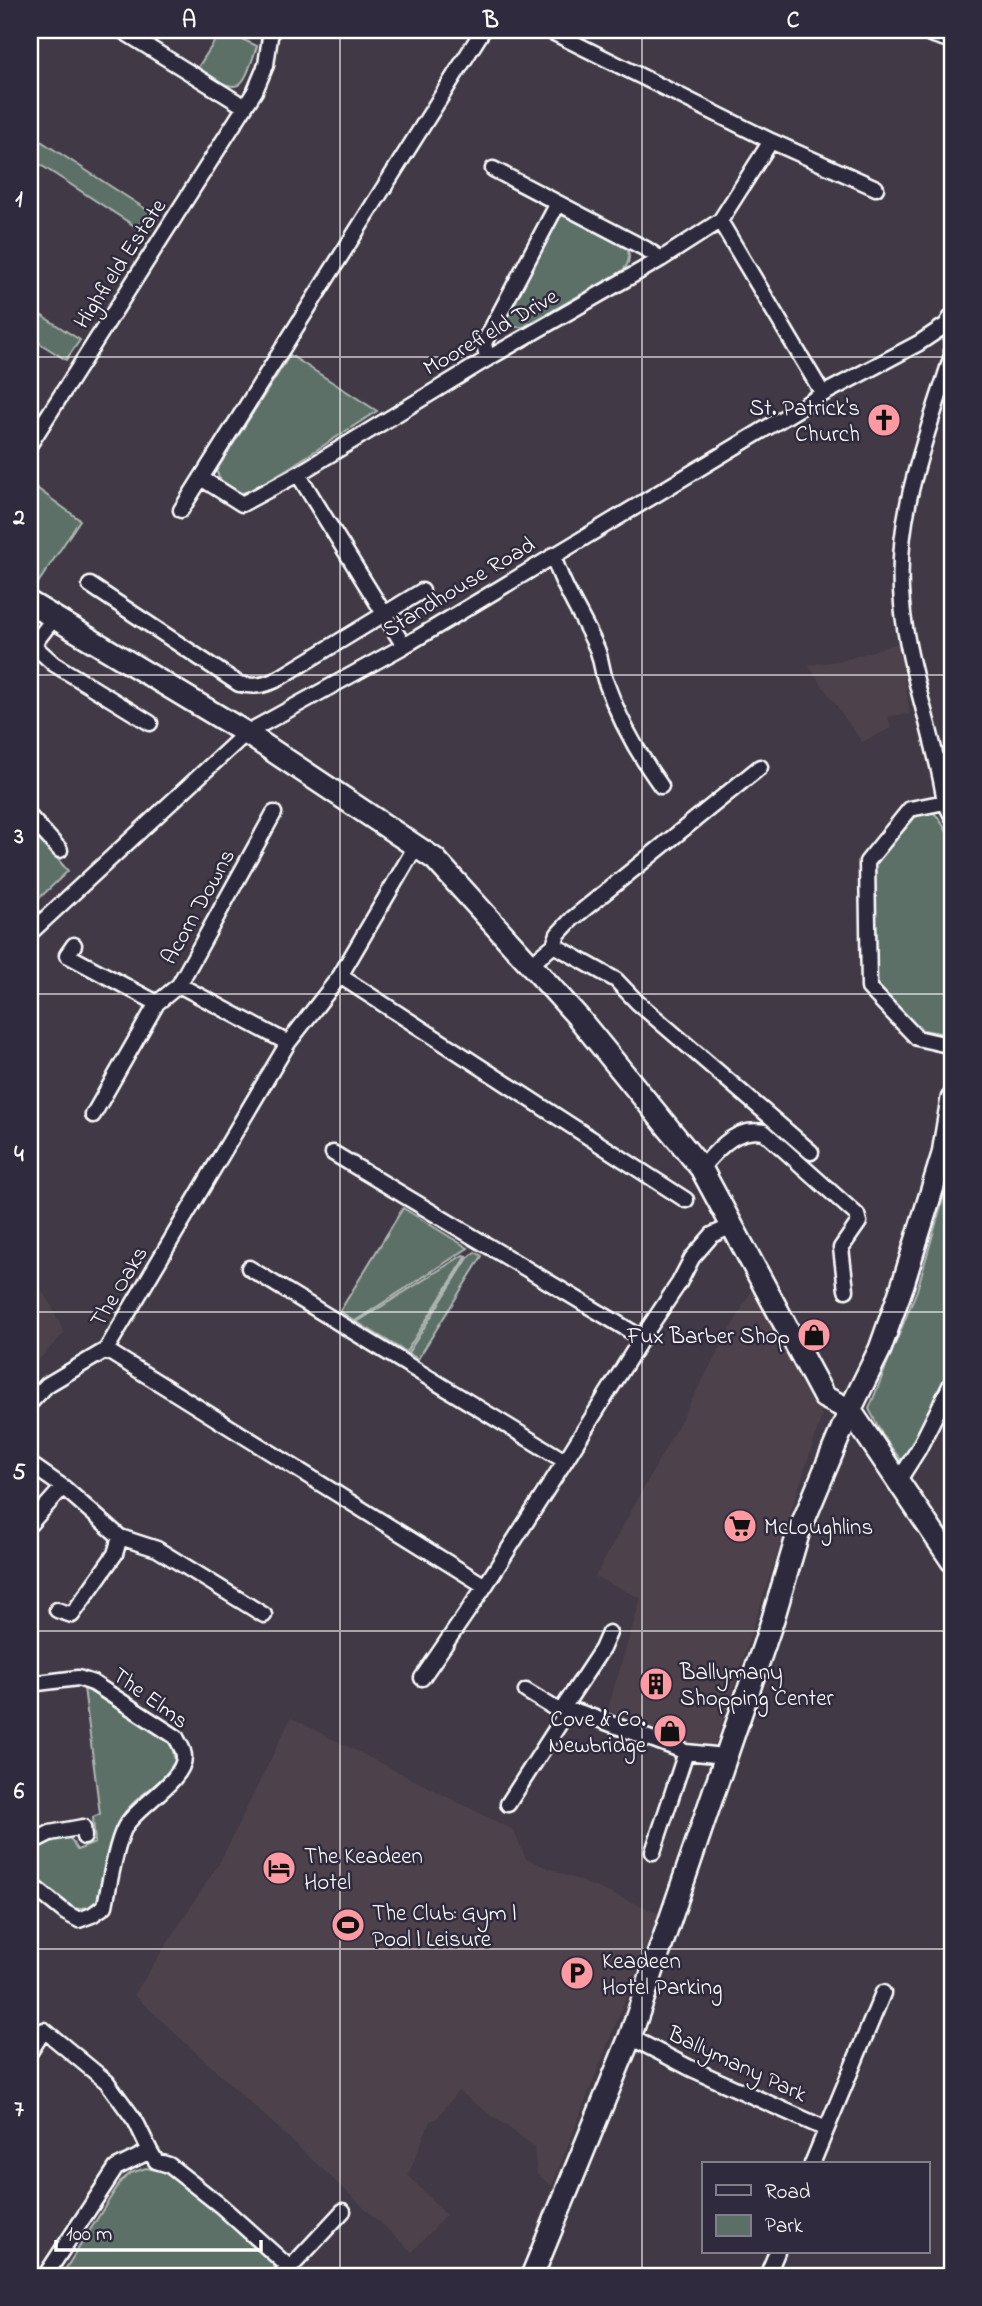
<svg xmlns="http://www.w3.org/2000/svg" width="982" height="2306" viewBox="0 0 982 2306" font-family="'Indie Flower',sans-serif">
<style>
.built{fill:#4d434b}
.green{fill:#5c6f67;stroke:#aeb7b3;stroke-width:2}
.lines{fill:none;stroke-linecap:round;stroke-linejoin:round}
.street-casing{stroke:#fff;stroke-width:19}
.secondary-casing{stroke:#fff;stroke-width:26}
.street{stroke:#2f2a3d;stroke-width:14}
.secondary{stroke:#2f2a3d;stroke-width:21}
.grid{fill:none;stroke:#fff;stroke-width:2;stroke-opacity:0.55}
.labels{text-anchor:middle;stroke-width:5;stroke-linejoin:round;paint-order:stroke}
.street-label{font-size:23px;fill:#fff;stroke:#2f2a3d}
.poi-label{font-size:23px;fill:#fff;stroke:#2f2a3d;text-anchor:start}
.neatline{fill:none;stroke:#fff;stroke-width:2.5}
.grid-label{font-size:23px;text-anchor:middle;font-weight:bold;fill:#fff}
</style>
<rect width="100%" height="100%" fill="#413945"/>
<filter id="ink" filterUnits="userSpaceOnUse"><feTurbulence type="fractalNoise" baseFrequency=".0143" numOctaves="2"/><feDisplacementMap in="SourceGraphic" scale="14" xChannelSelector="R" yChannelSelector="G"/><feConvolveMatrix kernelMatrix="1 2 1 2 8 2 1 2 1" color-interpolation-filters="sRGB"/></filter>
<g filter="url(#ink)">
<!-- built -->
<path class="built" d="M898 643 910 714 888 716 891 728 862 742 808 665 845 660Z
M30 1272 51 1305 64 1333 30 1369Z
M754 1286 822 1416 714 1747 700 1754 606 1715 641 1598 595 1577Z
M291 1718 513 1830 526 1859 659 1913 552 2186 537 2174 534 2146 458 2091 437 2118 430 2121 408 2175 446 2215 412 2252 134 1995 221 1860Z"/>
<!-- green -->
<path class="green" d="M222 30 257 46C241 94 241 95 197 69Z
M30 134 158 217 147 234 30 158Z
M562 216 571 217 627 247C631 258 629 267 619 273L523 327H511L506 321 507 315 556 219Z
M30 308 80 340 66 360 30 337Z
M290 355 377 411 290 467 251 491 241 493 223 484 216 471Z
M30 483 80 520 32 592 30 590Z
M930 810 938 817 952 840V1035L923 1030 910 1021 877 984 873 865 917 815Z
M30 827 68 871 30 907Z
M952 1168V1362L912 1451 906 1458 900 1459 883 1436 869 1409 917 1290Z
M403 1208 468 1248 355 1321 340 1311Z
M475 1252 482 1256 418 1359 408 1353 468 1258Z
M463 1255 467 1256 406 1352 357 1322Z
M84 1688 166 1739 172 1747 175 1761C160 1787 141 1791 125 1812 106 1836 105 1872 97 1900L89 1907 75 1909 30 1875V1847L62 1836 70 1838 77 1850 95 1843 93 1817 100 1814Z
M146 2168 166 2172 220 2214 274 2264 275 2272 271 2276H61L121 2181 131 2173Z"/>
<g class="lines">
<defs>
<path id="street" d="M121 30 245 107
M548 30 771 141 876 188
M918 30 952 41
M493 169 646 249 661 259
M720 221 823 394
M952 341V355C927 437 893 515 902 604 908 671 935 735 945 802L952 816
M487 359 484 343 558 203
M30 444 255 91 266 65 271 30
M298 474 404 646
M201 478 242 504 298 474 487 359 661 259 720 221 771 141
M181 510 483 30
M553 555C563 589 583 617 597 649 601 659 602 670 605 680 618 717 638 754 661 786
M90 585 239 684C253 687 263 686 276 680L422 591
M33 645 54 664 150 723
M30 649 54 618
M945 802 910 809 867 862 869 988 917 1038 952 1046
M274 813 179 985 288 1043
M30 817 60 850
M416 846 340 976 288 1043 106 1350 485 1586
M30 933 246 733 404 646 823 394 919 343 946 325 952 316
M74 945 67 955 157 1003
M554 945 616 980 637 1002 811 1152
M531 964 554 945 558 934 572 919 760 767
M340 976 686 1200
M93 1115 157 1003 179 985
M333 1153 642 1338
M701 1168C719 1148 735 1127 764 1132L857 1215 859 1222 841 1248 846 1290
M249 1268 565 1461
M30 1403 47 1385 106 1350
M30 1464 63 1487 120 1537 157 1549 264 1615
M899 1480 918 1450 952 1382
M30 1524 63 1487
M57 1610 72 1615 115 1554 120 1537
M422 1678 485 1586 565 1461 642 1338 679 1283 692 1258 712 1235 732 1226
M30 1684 78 1678 93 1683 176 1737C179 1744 184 1749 184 1757 184 1781 137 1806 125 1827 116 1843 109 1886 105 1906L92 1915 79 1920 66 1913 30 1884
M526 1691 559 1711 579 1712 686 1752 725 1756
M561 1711 602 1649 609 1633
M508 1804 567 1712
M30 1843 50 1833 83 1827 84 1837
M653 1852 686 1752
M630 2037 692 2069 826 2129
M30 2052 44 2030 107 2082 136 2122 150 2151 116 2168 45 2276
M150 2151 156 2161 169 2165 221 2206 290 2268 280 2276
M812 2164 883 1993
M290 2268 343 2211
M767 2276 777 2252"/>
<path id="secondary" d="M30 603 246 733 435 859 577 1016 701 1168 824 1397 850 1410 952 1561
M532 2276 630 2037 773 1619 798 1534 850 1410 880 1349 903 1284 943 1154 952 1099"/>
</defs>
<!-- street casing -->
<use href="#street" class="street-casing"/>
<!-- secondary casing -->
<use href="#secondary" class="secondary-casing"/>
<!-- street -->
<use href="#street" class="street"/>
<!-- secondary -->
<use href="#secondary" class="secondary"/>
</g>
</g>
<!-- grid -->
<path class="grid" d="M340 30V2276M642 30V2276M30 357H952M30 675H952M30 994H952M30 1312H952M30 1631H952M30 1949H952"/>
<!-- icons -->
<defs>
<symbol id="church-disc" viewBox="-11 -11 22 22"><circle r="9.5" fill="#ff9aa2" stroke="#2f2a3d"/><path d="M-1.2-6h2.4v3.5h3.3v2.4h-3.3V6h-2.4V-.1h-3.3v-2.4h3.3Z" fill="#111"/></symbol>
<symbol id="shop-disc" viewBox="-11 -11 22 22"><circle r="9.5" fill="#ff9aa2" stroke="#2f2a3d"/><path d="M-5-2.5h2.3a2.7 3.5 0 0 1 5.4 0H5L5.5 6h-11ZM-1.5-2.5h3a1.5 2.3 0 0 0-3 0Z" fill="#111"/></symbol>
<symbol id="supermarket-disc" viewBox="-11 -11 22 22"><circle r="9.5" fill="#ff9aa2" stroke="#2f2a3d"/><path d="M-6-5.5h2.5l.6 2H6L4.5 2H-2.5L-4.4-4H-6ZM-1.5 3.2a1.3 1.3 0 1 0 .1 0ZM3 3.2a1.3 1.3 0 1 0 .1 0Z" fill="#111"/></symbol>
<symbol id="building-disc" viewBox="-11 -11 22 22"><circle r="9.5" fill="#ff9aa2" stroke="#2f2a3d"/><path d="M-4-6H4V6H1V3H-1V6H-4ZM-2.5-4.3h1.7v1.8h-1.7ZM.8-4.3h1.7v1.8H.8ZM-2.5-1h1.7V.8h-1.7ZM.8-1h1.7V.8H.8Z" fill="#111"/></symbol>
<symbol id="hotel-disc" viewBox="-11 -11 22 22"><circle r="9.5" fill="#ff9aa2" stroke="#2f2a3d"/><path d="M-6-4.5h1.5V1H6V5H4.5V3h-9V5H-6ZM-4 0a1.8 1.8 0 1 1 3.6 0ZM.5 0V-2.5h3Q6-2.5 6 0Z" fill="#111"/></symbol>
<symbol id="stadium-disc" viewBox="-11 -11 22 22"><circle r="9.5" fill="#ff9aa2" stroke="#2f2a3d"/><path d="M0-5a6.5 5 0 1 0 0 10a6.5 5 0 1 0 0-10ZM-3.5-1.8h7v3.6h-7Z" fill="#111"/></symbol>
<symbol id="parking-disc" viewBox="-11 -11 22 22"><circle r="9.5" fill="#ff9aa2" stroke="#2f2a3d"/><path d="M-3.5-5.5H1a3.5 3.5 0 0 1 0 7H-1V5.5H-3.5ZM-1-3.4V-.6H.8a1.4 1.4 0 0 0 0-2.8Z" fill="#111"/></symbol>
</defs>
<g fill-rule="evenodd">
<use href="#church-disc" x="865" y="401" width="38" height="38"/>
<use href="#shop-disc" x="795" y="1316" width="38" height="38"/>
<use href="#supermarket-disc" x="721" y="1507" width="38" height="38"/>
<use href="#building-disc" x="637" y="1665" width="38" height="38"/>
<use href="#shop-disc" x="651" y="1712" width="38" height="38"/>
<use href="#hotel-disc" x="260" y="1849" width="38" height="38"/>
<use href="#stadium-disc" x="329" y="1906" width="38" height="38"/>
<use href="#parking-disc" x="558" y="1954" width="38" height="38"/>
</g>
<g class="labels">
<!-- street labels -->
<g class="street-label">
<text transform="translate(119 263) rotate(-57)" y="8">Highfield Estate</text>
<text transform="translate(490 331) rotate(-30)" y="8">Moorefield Drive</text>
<text transform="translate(458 586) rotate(-31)" y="8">Standhouse Road</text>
<text transform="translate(197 906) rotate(-61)" y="8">Acorn Downs</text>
<text transform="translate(118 1286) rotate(-59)" y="8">The Oaks</text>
<text transform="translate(151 1697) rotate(36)" y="8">The Elms</text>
<text transform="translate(738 2063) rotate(25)" y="8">Ballymany Park</text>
</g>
<!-- poi labels -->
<g class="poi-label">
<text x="860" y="415" text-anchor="end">St. Patrick's<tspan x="860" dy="26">Church</tspan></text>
<text x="790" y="1343" text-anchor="end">Fux Barber Shop</text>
<text x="764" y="1534">McLoughlins</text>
<text x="680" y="1679">Ballymany<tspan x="680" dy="26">Shopping Center</tspan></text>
<text x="646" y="1726" text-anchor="end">Cove &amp; Co.<tspan x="646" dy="26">Newbridge</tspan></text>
<text x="304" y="1863">The Keadeen<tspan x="304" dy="26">Hotel</tspan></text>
<text x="372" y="1920">The Club: Gym |<tspan x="372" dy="26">Pool | Leisure</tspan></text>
<text x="602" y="1968">Keadeen<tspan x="602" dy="26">Hotel Parking</tspan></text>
</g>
</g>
<!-- margin -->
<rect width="982" height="2306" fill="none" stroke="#2f2a3d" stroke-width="77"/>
<!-- legend -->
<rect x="702" y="2162" width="228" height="91" fill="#2f2a3d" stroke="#827f8b" stroke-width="2"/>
<rect x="716" y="2185" width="35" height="10" fill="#2f2a3d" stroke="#827f8b" stroke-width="2"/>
<text x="765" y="2198" font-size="21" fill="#ffffff">Road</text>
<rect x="716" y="2215" width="35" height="21" fill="#5c6f67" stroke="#827f8b" stroke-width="2"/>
<text x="765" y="2232" font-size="21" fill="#ffffff">Park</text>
<!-- scale -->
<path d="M56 2240v10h205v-10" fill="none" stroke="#ffffff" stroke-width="3.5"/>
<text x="66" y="2240" font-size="21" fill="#ffffff" stroke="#2f2a3d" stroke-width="5" paint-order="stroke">100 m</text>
<rect x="38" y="38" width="906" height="2230" class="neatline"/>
<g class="grid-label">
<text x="189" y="27">A</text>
<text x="491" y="27">B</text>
<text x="793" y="27">C</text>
<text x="19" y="206">1</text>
<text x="19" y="524">2</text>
<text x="19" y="843">3</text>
<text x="19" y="1161">4</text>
<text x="19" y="1479">5</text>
<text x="19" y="1798">6</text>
<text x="19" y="2116">7</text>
</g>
</svg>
